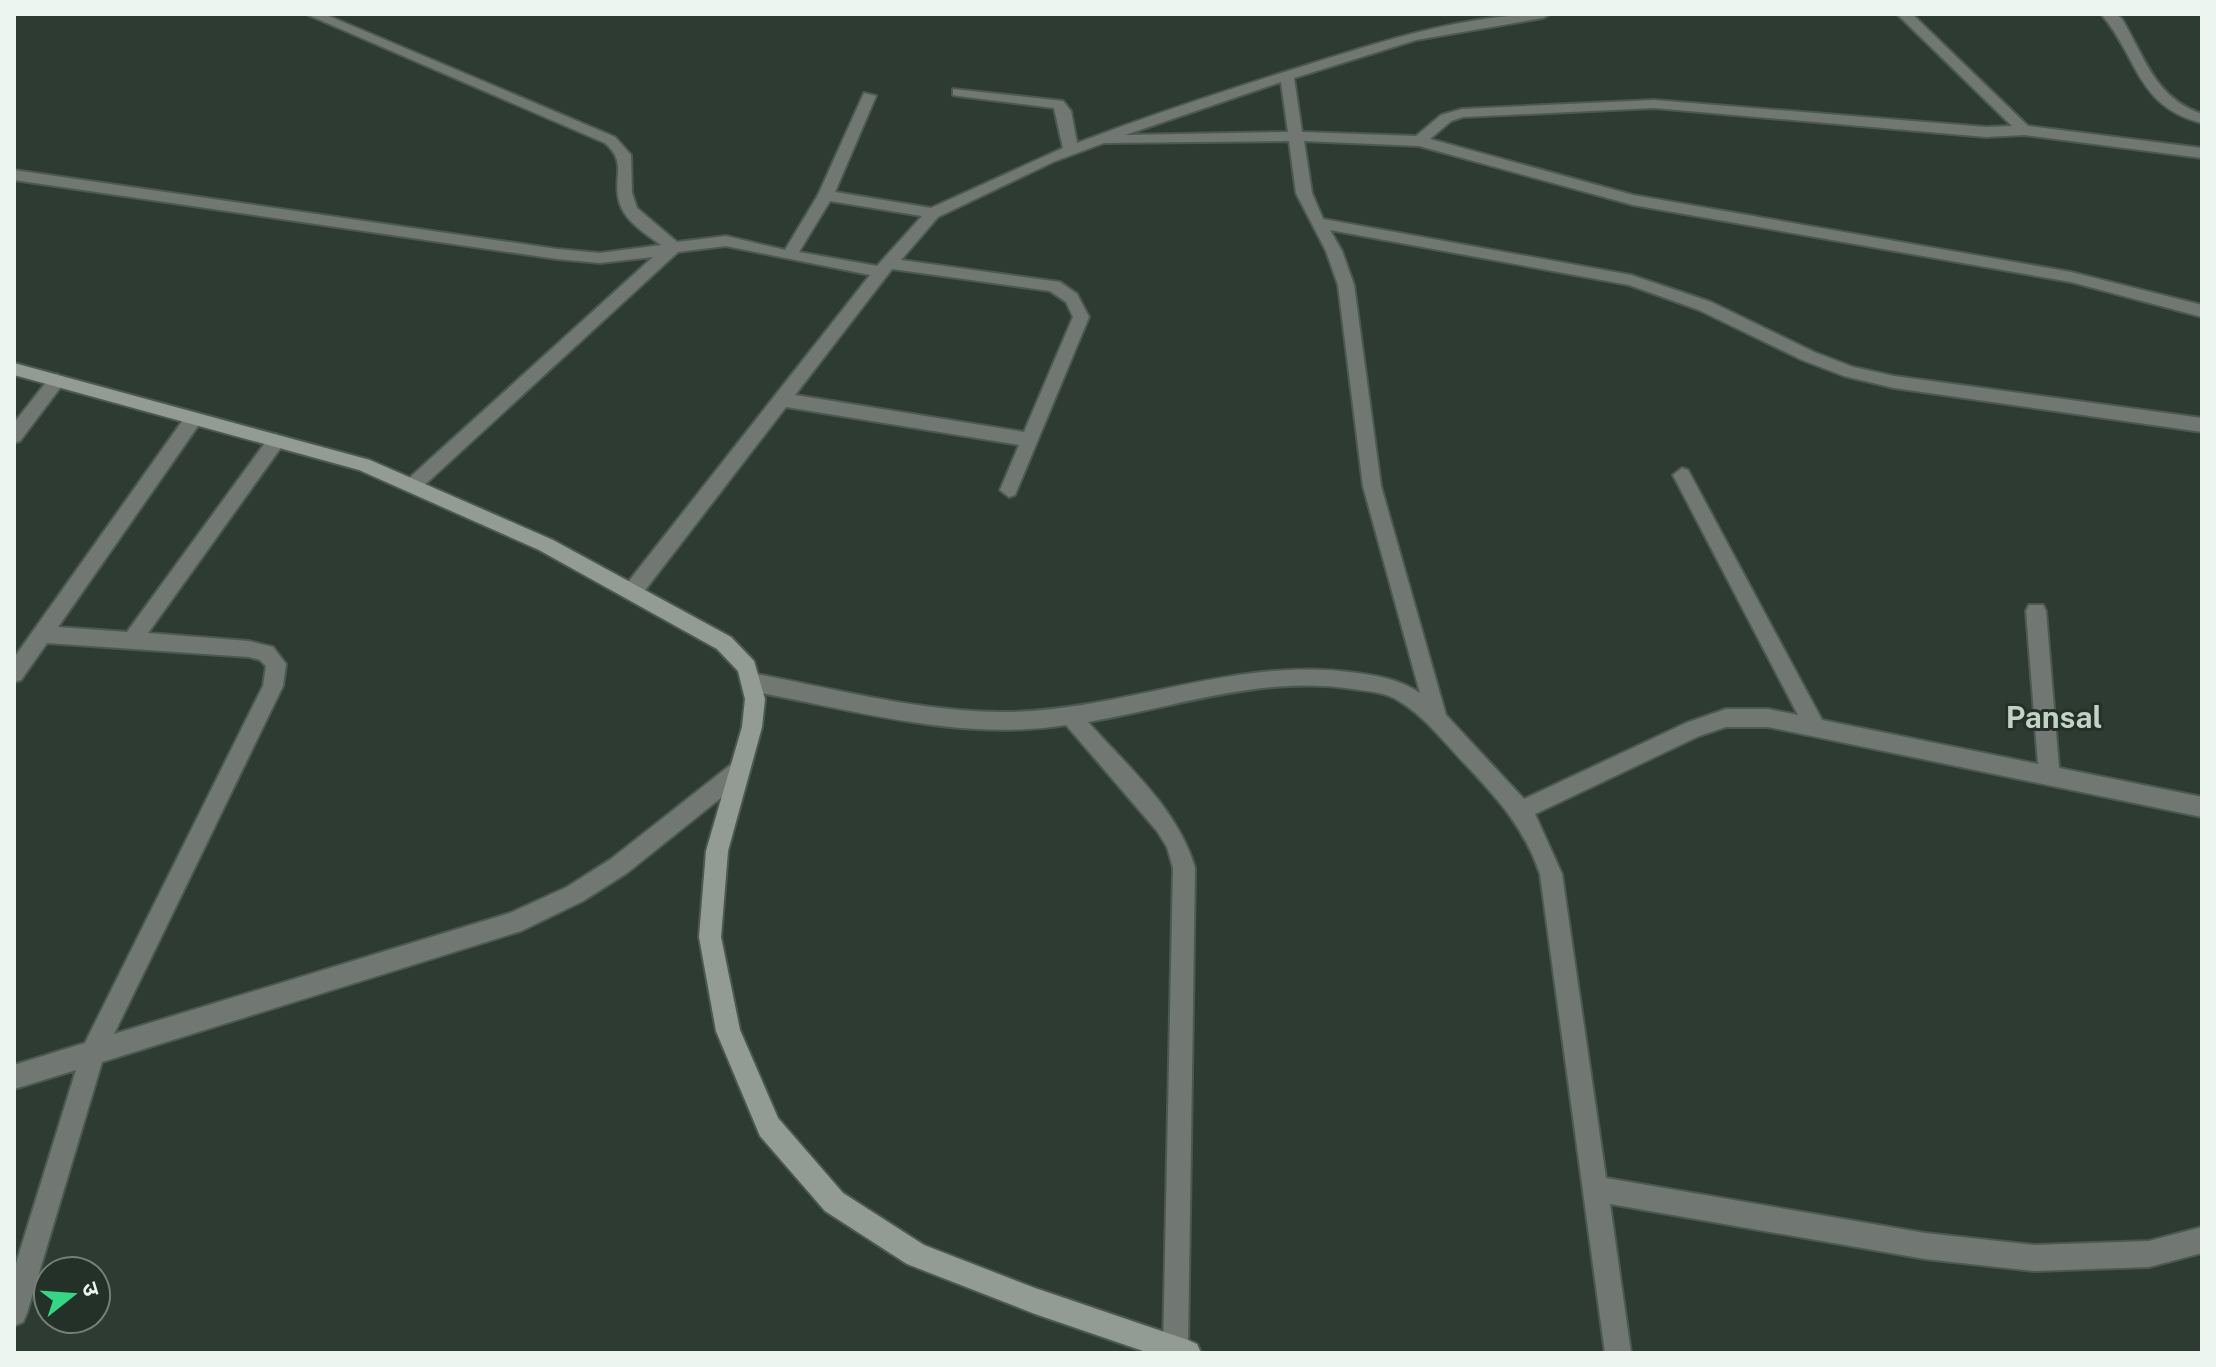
<svg xmlns="http://www.w3.org/2000/svg" width="2216" height="1367" viewBox="0 0 2216 1367" font-family="'Public Sans','Noto Sans Devanagari',sans-serif">
<style>
.lines{fill:none;stroke-linecap:round;stroke-linejoin:round}
.street-casing{stroke:#4c5950;stroke-width:4}
.secondary-casing{stroke:#4c5950;stroke-width:4}
.street{fill:#717873;fill-rule:evenodd}
.secondary{fill:#929c95;fill-rule:evenodd}
.labels{text-anchor:middle;stroke-width:6;stroke-linejoin:round;paint-order:stroke}
.quarter-label{font-size:30px;font-weight:bold;fill:#c2d2c6;stroke:#243128}
</style>
<rect width="100%" height="100%" fill="#2e3b32"/>
<g class="lines">
<defs>
<path id="street" d="M306 14H324L615 137 631 155 632 193 637 208 677 242 726 236 785 250 818 195 864 93 876 96 835 192 931 208 1063 148 1054 108 958 96 953 95V89L1063 101 1071 111 1077 143C1153 114 1230 89 1307 65 1386 40 1466 14 1550 14L1543 18 1416 40 1294 78 1302 132 1416 136 1441 115 1462 109 1654 100 1986 127 2012 126 1897 14H1912L2028 126 2202 148V158L2024 135 1986 137 1654 108 1463 117 1451 121 1430 139 1633 195 2071 272 2202 305V317L2071 282 1633 205 1419 146 1304 141 1312 193 1323 219 1631 275 1711 302 1814 352 1853 367 1894 376 2202 418V432L1894 388 1844 376 1802 360 1699 310 1629 285 1330 230 1342 251 1354 285 1381 486 1446 715 1524 799 1686 723 1726 709H1768L1798 715 1673 475 1682 468 1688 470 1822 720 2038 764 2026 611 2029 605H2043L2046 611 2059 768 2202 797V817L1768 727H1726L1699 736 1535 814 1562 874 1606 1178 1925 1233 2035 1245 2149 1241 2202 1227V1253L2149 1267 2035 1271 1925 1259 1610 1204 1631 1353H1605L1540 874C1525 829 1498 799 1465 764 1443 741 1423 714 1394 698 1382 692 1366 691 1353 689 1261 675 1177 707 1088 722 1128 767 1178 809 1195 868L1188 1349 1187 1353H1163L1173 868 1167 847 1157 831 1066 725C961 742 853 710 751 691L744 688 741 682 744 676 751 673C836 689 922 713 1009 712 1127 710 1238 655 1357 673 1380 676 1400 680 1420 693L1363 486 1338 285 1326 251 1296 193 1289 141 1104 143 1053 162 938 217 901 260 1060 282 1077 294 1089 317 1015 495 1009 497 1000 490 1019 445 786 407 639 598H625L622 592 625 586 870 275 726 246 678 252 419 490H407L404 485 407 480 653 257 600 263 557 259 14 180V170L557 249 600 253 661 245C646 234 626 222 620 204 611 178 629 164 605 143ZM1281 82 1288 132 1125 135ZM830 201 922 216 877 266 799 252ZM892 269 1050 291 1066 302 1073 317 1024 432 795 395Z
M2101 14H2116L2122 19C2145 58 2155 98 2202 114V123C2136 106 2139 58 2101 14Z
M57 374 65 380 63 384 20 441 14 443V423L51 376Z
M194 412 203 418 200 423 58 627 127 632 270 436 276 434 285 441 282 446 148 633 249 641 273 647 286 664 283 686 114 1034 510 913 567 887 611 859 733 763 740 761 747 763 750 770 747 777 627 873 583 901 521 931 102 1062 27 1313 23 1322 14 1326V1270L76 1070 14 1089V1065L85 1043 263 686 266 666 260 660 249 657 47 643 21 680 14 682V658L188 413Z"/>
<path id="secondary" d="M14 363 370 460 553 540 731 637 754 661 765 699 762 727 728 851 721 937 740 1030 778 1118 843 1193 924 1245 1035 1288 1188 1340 1197 1344 1201 1353H1149L1035 1314 907 1264 825 1211 760 1136 716 1031 699 937 706 851 742 727 745 699 738 671 717 649 539 550 359 470 14 375Z"/>
</defs>
<!-- street casing -->
<use href="#street" class="street-casing"/>
<!-- secondary casing -->
<use href="#secondary" class="secondary-casing"/>
<!-- street -->
<use href="#street" class="street"/>
<!-- secondary -->
<use href="#secondary" class="secondary"/>
</g>
<g class="labels">
<!-- quarter labels -->
<g class="quarter-label">
<text x="2054" y="728">Pansal</text>
</g>
</g>
<!-- border -->
<rect width="2216" height="1367" fill="none" stroke="#ecf5ef" stroke-width="32"/>
<!-- north arrow -->
<g transform="translate(72 1295) rotate(73)"><circle r="38" fill="#243128" stroke="#747f78" stroke-width="2"/>
<path d="M0-6L14 30L0 20L-14 30Z" fill="#32d882"/>
<text y="-12" font-size="22" font-weight="bold" text-anchor="middle" fill="#ecf5ef">उ</text>
</g>
</svg>
